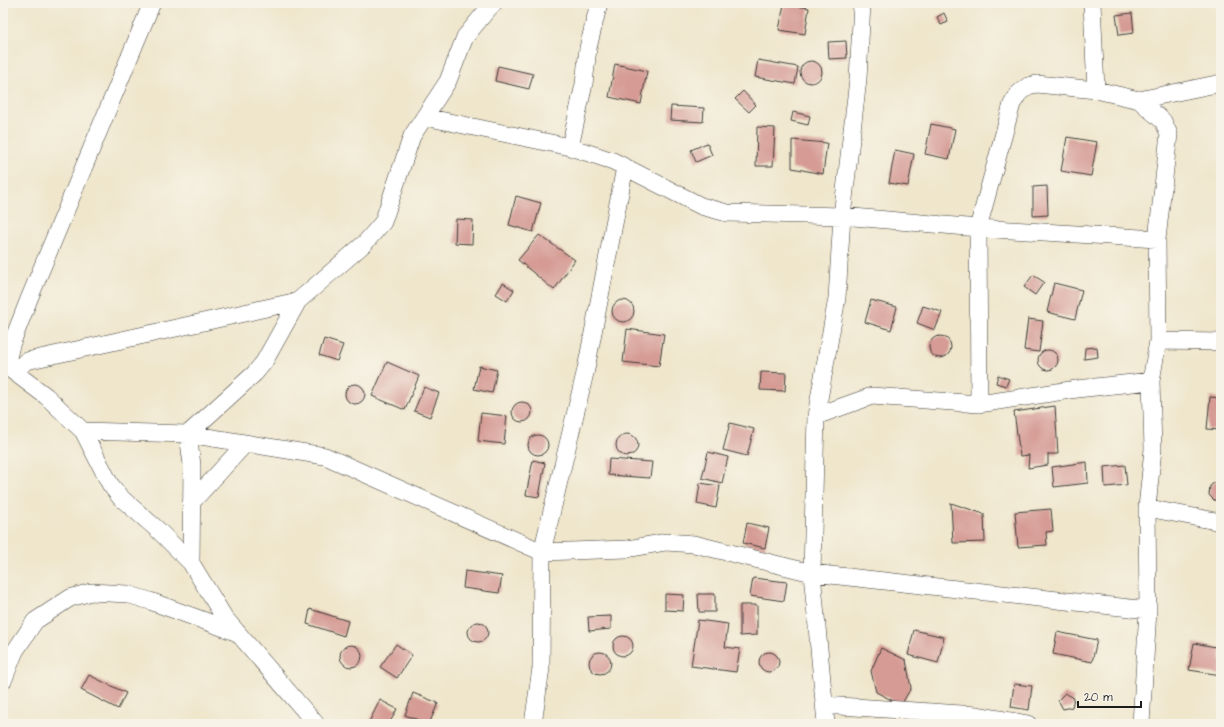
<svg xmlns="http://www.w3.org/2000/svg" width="1224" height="727" viewBox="0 0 1224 727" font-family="'Architects Daughter',sans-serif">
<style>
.building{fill:#d59b94}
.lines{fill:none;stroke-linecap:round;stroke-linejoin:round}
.minor-casing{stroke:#3c3a36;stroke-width:18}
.minor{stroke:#fff;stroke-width:17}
</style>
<rect width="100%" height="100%" fill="#f7f3e8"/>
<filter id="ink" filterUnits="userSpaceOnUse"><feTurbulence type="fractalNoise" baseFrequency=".025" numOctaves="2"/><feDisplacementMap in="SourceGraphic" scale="8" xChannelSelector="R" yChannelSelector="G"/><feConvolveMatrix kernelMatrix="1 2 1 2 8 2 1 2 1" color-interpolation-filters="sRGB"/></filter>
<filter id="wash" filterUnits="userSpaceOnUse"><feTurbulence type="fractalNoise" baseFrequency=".012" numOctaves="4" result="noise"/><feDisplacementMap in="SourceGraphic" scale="16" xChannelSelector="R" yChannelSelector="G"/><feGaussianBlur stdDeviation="0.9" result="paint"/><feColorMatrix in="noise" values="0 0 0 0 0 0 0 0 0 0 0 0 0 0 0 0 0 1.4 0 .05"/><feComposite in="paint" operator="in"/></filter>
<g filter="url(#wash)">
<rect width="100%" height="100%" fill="#efe6cc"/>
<g id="blocks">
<!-- building -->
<path class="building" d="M784 4 809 8 805 34 779 30Z
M944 13 948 22 941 25 937 17Z
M1132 13 1134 33 1119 35 1116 15Z
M846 41 847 58 829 59 828 42Z
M758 60 798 67 795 84 755 77Z
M800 72a11 11 0 1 1 22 0a11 11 0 1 1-22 0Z
M615 64 647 71 641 104 609 97Z
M498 66 533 74 529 89 495 81Z
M743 91 756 105 749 112 735 99Z
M671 106 704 108 703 122 670 120Z
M793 112 810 116 808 125 791 121Z
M931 124 955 129 949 159 925 154Z
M757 127 775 128 773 166H756Z
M1067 137 1097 142 1091 176 1061 171Z
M792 140 827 143 823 174 792 168Z
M707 143 712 155 696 162 691 150Z
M895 150 914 154 908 186 889 183Z
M1047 186 1048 215 1033 216V187Z
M516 196 541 203 533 232 509 225Z
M456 219 473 220 472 244 455 243Z
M539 235 575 260 554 290 518 260Z
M1033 275 1044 282 1035 295 1024 287Z
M503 283 514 290 507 301 496 294Z
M1054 283 1082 290 1075 319 1047 312Z
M871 300 897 307 891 330 865 322Z
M612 311a11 11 0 1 1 22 0a11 11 0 1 1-22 0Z
M923 306 942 312 935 330 917 323Z
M1028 319 1043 321 1039 352 1024 350Z
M627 329 664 334 659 366 623 362Z
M929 347a11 11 0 1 1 22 0a11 11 0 1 1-22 0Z
M324 339 343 345 337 361 319 355Z
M1097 347 1098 357 1084 359 1085 348Z
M1038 360a10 10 0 1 1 20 0a10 10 0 1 1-20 0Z
M387 362 419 376 405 410 372 396Z
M479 366 497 370 492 393 474 389Z
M761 372 786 373 785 391 760 390Z
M998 375 1009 379 1006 386 996 383Z
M345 394a10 10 0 1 1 20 0a10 10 0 1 1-20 0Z
M424 387 439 393 430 417 414 411Z
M1210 397 1221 398V430L1207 429Z
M512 412a10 10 0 1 1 20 0a10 10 0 1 1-20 0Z
M1055 406 1058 454H1048V465L1028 468 1029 455 1020 456 1014 412Z
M481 413 507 416 504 444 478 441Z
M730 423 754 429 747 456 723 450Z
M616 445a11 11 0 1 1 22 0a11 11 0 1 1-22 0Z
M528 445a10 10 0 1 1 20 0a10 10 0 1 1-20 0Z
M708 452 728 457 722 483 702 478Z
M609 459 652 462 650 478 608 475Z
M533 460 545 463 539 497 526 495Z
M1087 462 1088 483 1054 487 1052 467Z
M1125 465 1127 485 1105 487 1104 467Z
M1215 482H1221L1220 501 1214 500 1209 495 1210 486Z
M700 483 720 486 716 508 697 504Z
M951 503 984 514 985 542 953 543Z
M1051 509 1053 531 1046 532 1047 545 1018 547 1015 512Z
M747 523 769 528 765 548 743 543Z
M465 571 502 576 499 593 463 588Z
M753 578 787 582 784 601 750 596Z
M665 594 684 595 683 611 665 610Z
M698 594H715V612H699Z
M740 605H757V635L740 636Z
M310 609 348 621 344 636 307 624Z
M611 616V629L589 631 588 617Z
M698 620 728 624 725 647 740 649 736 672 691 666Z
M468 632a10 10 0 1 1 20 0a10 10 0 1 1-20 0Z
M914 630 944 637 938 663 908 655Z
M1057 632 1097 640 1092 662 1053 654Z
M613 646a10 10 0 1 1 20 0a10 10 0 1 1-20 0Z
M1194 643 1221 648V675L1189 670Z
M396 644 412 655 397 678 380 667Z
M340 656a11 11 0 1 1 22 0a11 11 0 1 1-22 0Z
M881 648 906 660 911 688 901 705 876 692 871 671Z
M759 662a10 10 0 1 1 20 0a10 10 0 1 1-20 0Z
M589 663a11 11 0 1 1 22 0a11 11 0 1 1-22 0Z
M89 675 126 693 118 709 81 690Z
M1014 684 1032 686 1029 710 1011 707Z
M413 693 438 703 429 724 405 715Z
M1065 693 1074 698 1072 707 1063 709 1058 700Z
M380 700 397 709 389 724H368Z"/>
</g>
</g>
<g filter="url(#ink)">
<use href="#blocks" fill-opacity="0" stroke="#3c3a36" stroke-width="1"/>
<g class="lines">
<defs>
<path id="minor" d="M1092 3 1096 90 1139 100 1163 121 1169 134 1157 239 1158 341 1151 381 1153 449 1147 508 1148 610 1141 724
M1096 90 1037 84 1028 86 1019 93 1012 104 978 228 1157 239
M1139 100 1221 83
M425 117 570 147 613 161 625 167
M570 147 584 84 588 48 599 3
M1158 341 1221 342
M6 366 11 345 29 299 152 3
M6 366 46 396 83 431 110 484 120 497 158 530 191 563
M15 372 26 361 31 360 298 301
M816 416 837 298 842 216 858 79 862 3
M83 431 188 434 325 456 542 552 586 369 625 167 701 206 727 213 842 216 978 228 979 404
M191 503 245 444
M1147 508 1221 522
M3 681 15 651 35 621 70 598 91 592 127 594 150 601 238 633
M824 705 977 715 1028 724
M316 724 224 617 191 563 192 465 188 434 255 373 264 362 298 301 365 243 383 222 412 136 448 81 465 37 488 9 494 3
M533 724 541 668 542 552 627 549 666 542 694 544 812 573 1148 610
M826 724 812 573 816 416 872 396 979 404 1077 389 1151 381"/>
</defs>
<!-- minor casing -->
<use href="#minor" class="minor-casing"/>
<!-- minor -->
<use href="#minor" class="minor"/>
</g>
</g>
<!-- margin -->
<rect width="1224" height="727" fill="none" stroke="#f7f3e8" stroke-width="16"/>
<!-- scale -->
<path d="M1078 701v6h63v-6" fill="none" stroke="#1c1c1c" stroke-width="2"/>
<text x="1084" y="701" font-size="12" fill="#1c1c1c" stroke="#f7f3e8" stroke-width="3" paint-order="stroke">20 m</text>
</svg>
